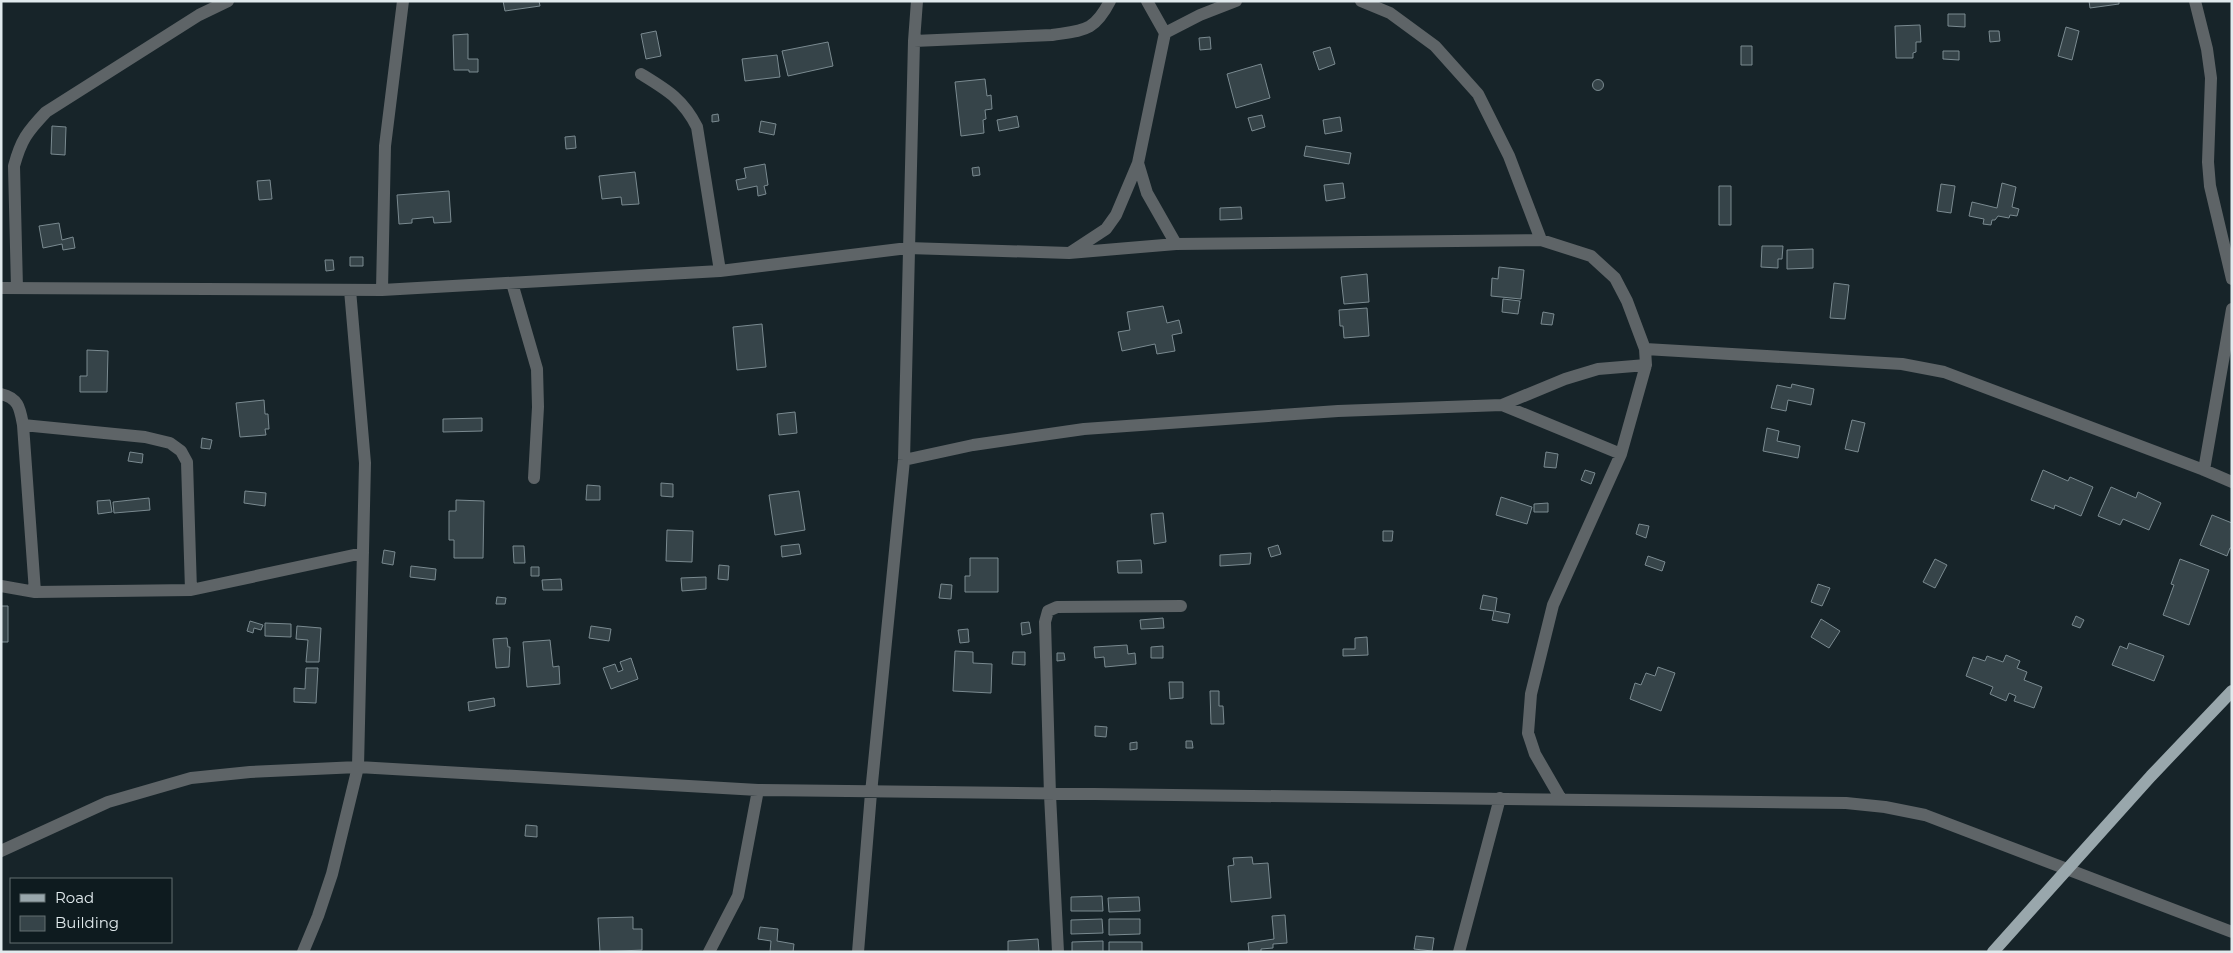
<svg xmlns="http://www.w3.org/2000/svg" width="2233" height="953" viewBox="0 0 2233 953" font-family="Montserrat,sans-serif">
<style>
.building{fill:#364449;stroke:#7a8a90}
.lines{fill:none;stroke-linecap:round;stroke-linejoin:round}
.minor{stroke:#5e6467;stroke-width:12}
.major{stroke:#99a7ac;stroke-width:12}
</style>
<rect width="100%" height="100%" fill="#172429"/>
<!-- building -->
<path class="building" d="M503 1H539L540 6 505 11Z
M2089 1H2119V4L2090 8Z
M1948 14H1965V27L1948 26Z
M1920 25 1921 42H1916V52L1913 53V58H1896L1895 26Z
M2066 27 2079 31 2072 60 2058 56Z
M656 31 661 56 646 59 641 34Z
M1989 31H1999L2000 41 1990 42Z
M468 34V59H478V72H469V70H454L453 35Z
M1210 37 1211 49 1200 50 1199 38Z
M828 42 833 66 788 76 782 51Z
M1741 46H1752V65H1741Z
M1330 47 1335 64 1319 70 1313 52Z
M1943 51H1959V60L1943 59Z
M777 55 780 77 745 81 742 59Z
M1261 64 1270 98 1236 108 1227 74Z
M985 79 987 96 991 95 992 109 985 110 986 119 983 120 984 133 961 136 955 82Z
M1592.5 85a5.5 5.5 0 1 1 11 0a5.5 5.5 0 1 1-11 0Z
M718 114 719 121 712 122V115Z
M1262 115 1265 127 1252 131 1248 118Z
M1017 116 1019 127 999 131 997 120Z
M1340 117 1342 131 1325 134 1323 120Z
M761 121 776 124 774 135 759 132Z
M52 126 66 127 65 155 51 154Z
M575 136 576 148 566 149 565 137Z
M1306 146 1351 153 1349 164 1304 156Z
M765 164 768 185 764 186 766 194 758 196 757 186 738 190 736 180 746 178 744 168Z
M979 167 980 175 973 176 972 168Z
M635 172 639 204 622 205 621 197 602 199 599 176Z
M270 180 272 199 259 200 257 181Z
M1343 183 1345 198 1326 201 1324 185Z
M2002 183 2016 187 2012 207 2019 209 2017 216 2010 215 2009 218 1998 216 1995 220H1992L1991 225 1983 224 1984 219 1969 216 1972 202 1997 208Z
M1941 184 1955 186 1951 213 1937 211Z
M1719 186H1731V225H1719Z
M449 191 451 222 434 223 433 217 412 219V223L399 224 397 195Z
M1241 207 1242 219 1220 220V208Z
M59 223 62 240 73 237 75 248 63 250 62 244 43 248 39 226Z
M1762 246H1783L1782 259H1778V268L1761 267Z
M1813 249V268L1787 269V250Z
M350 257H363V266H350Z
M325 260H333L334 270 326 271Z
M1499 267 1524 270 1521 299 1491 296 1492 278 1498 279Z
M1367 274 1369 302 1344 304 1341 277Z
M1834 283 1849 285 1845 319 1830 318Z
M1503 299 1520 301 1518 314 1502 312Z
M1163 306 1167 323 1179 320 1182 333 1172 335 1175 351 1157 354 1155 344 1122 351 1118 332 1130 330 1127 312Z
M1367 308 1369 336 1344 338 1343 326H1340L1339 310Z
M1543 312 1554 314 1552 325 1541 324Z
M762 324 766 367 737 370 733 327Z
M87 350 108 351 107 392H80V376H87Z
M1792 384 1814 389 1811 405 1788 400 1786 411 1771 408 1777 385 1791 388Z
M264 400 265 414H268L269 429H265L266 435 240 437 236 403Z
M795 412 797 433 779 435 777 414Z
M482 418V431L443 432V419Z
M1852 420 1865 423 1858 452 1845 449Z
M1767 428 1779 431 1777 441 1800 446 1798 458 1763 451Z
M202 438 212 440 210 449 201 448Z
M130 452 143 454 142 463 128 461Z
M1546 452 1558 454 1556 468 1544 467Z
M1585 470 1595 473 1591 484 1581 480Z
M2043 470 2068 481 2070 477 2093 487 2081 516 2055 505 2054 509 2031 500Z
M661 483 673 484V497L661 496Z
M587 485 600 486V500H586Z
M2111 487 2136 498 2138 492 2161 503 2149 530 2123 519 2120 525 2098 516Z
M245 491 266 493 265 506 244 503Z
M799 491 805 530 775 535 769 495Z
M1501 497 1532 507 1527 524 1496 515Z
M149 498 150 510 114 513 113 502Z
M110 500 112 512 98 514 97 501Z
M456 500 484 501 483 558H454V540H449V511H456Z
M1548 503V512H1534V504Z
M1163 513 1166 542 1154 544 1151 514Z
M2212 515 2232 523V548H2230L2227 556 2200 545Z
M1639 524 1649 526 1646 538 1636 534Z
M667 530 693 531 692 562 666 561Z
M1383 531H1393L1392 541H1383Z
M799 544 801 554 782 557 781 546Z
M1278 545 1281 554 1271 557 1268 548Z
M513 546H524L525 563H514Z
M384 550 395 552 393 565 382 563Z
M1251 553 1250 564 1220 566V555Z
M1648 556 1665 562 1662 571 1645 565Z
M970 558H998V592H965V576H970Z
M1935 559 1947 565 1935 588 1923 582Z
M2180 559 2209 570 2189 625 2163 615 2174 585 2171 584Z
M1141 560 1142 573H1118L1117 561Z
M719 565 729 566 728 580 718 579Z
M411 566 436 569 435 580 410 577Z
M531 567H539V576H531Z
M706 577V589L682 591 681 578Z
M561 579 562 590H543L542 580Z
M941 584 952 585 951 599 939 598Z
M1818 584 1830 588 1822 606 1811 602Z
M1483 595 1497 598 1495 611 1510 614 1508 623 1492 620 1494 611 1480 609Z
M497 597 506 598 505 604H496Z
M1 606H8V642H1Z
M2076 616 2084 620 2080 628 2072 625Z
M1163 618 1164 628 1141 629 1140 620Z
M1821 619 1840 631 1829 648 1811 637Z
M250 621 263 625 261 630 254 628 253 633 247 631Z
M1029 622 1031 633 1022 635 1021 623Z
M265 623 291 624V637L265 636Z
M297 626 321 628 319 662H306L308 640 296 639Z
M591 626 611 629 609 641 589 638Z
M968 629 969 642 960 643 958 630Z
M1367 637 1368 655 1343 656V649H1355V638Z
M507 638 508 647H510L509 667 496 668 493 639Z
M550 640 553 667 559 666 560 684 527 687 523 642Z
M2129 643 2164 656 2154 681 2112 665 2120 646 2127 649Z
M1127 645 1128 654 1135 653 1136 664 1105 667 1104 657 1095 658 1094 647Z
M1163 646V658H1151V647Z
M955 651 973 652V663L992 664 991 693 953 691Z
M1013 652H1025V665L1012 664Z
M1057 653H1064L1065 660 1057 661Z
M2006 655 2020 661 2017 668 2027 672 2024 680 2042 687 2034 708 2014 701 2016 696 2009 693 2006 701 1990 694 1993 687 1966 676 1973 657 1985 661 1987 656 2003 662Z
M631 658 638 679 611 689 603 668 615 664 618 672 623 670 620 662Z
M1658 667 1675 673 1661 711 1630 699 1635 683 1641 685 1646 673 1655 676Z
M306 668H318L316 703 294 702V688L305 689Z
M1169 682H1183V698L1170 699Z
M1210 691H1219V706H1223L1224 724H1211Z
M494 698 495 706 469 711 468 702Z
M1095 726 1107 727 1106 737 1095 736Z
M1186 741H1192L1193 748H1186Z
M1137 742V749L1130 750V743Z
M526 825 537 826V837L525 836Z
M1252 857 1253 864 1268 863 1271 898 1231 902 1228 866 1234 865 1233 858Z
M1102 896 1103 911H1071V897Z
M1139 897 1140 911 1109 912 1108 898Z
M1285 915 1287 943 1273 944V948L1261 949V952H1249L1248 943 1274 939 1272 916Z
M633 917V929H642V950L600 952 598 918Z
M1102 919 1103 933 1071 934V920Z
M1109 919H1140V934L1109 935Z
M760 927 778 929 777 941 794 944 793 952H770L771 941 758 939Z
M1416 936 1434 938 1432 951 1414 949Z
M1038 939 1039 952H1008V941Z
M1103 941V952H1072V942Z
M1109 942H1142V952H1109Z"/>
<g class="lines">
<!-- minor -->
<path class="minor" d="M1147 1 1165 33 1138 163 1147 193 1176 244
M1361 1 1390 13 1435 46 1478 94 1509 156 1541 240
M2195 1 2207 49 2211 78 2208 162 2210 186 2232 279
M1165 33 1200 15 1236 1
M914 41 1052 35C1084 30 1094 32 1110 1
M641 74C667 90 683 99 697 127L720 271
M1071 252 1106 229 1116 215 1138 163
M512 283 537 369 538 407 534 478
M1 288 382 290 720 271 908 248 1069 253 1176 244 1541 240 1591 256 1615 278 1627 301 1645 349 1646 365 1621 454 1553 605 1531 694 1528 733 1535 754 1561 799
M17 288 14 166C21 140 27 132 46 112L199 15 228 1
M382 290 385 146 403 1
M1645 349 1902 364 1944 372 2204 470 2232 482
M1 394C19 398 20 409 23 425L35 592
M1502 405 1621 454
M23 425 145 437 170 443 181 451 187 462 191 590
M904 460 973 445 1084 429 1338 411 1502 405 1565 379 1598 369 1646 365
M2204 470 2232 309
M1 586 35 592 191 590 363 553
M1 851 108 802 191 778 250 772 358 767 758 790 1846 803 1885 807 1925 815 2232 932
M303 952 318 916 332 874 358 767 365 463 350 290
M709 952 738 896 758 790
M858 952 871 793 904 460 914 41 917 1
M1058 952 1050 795 1045 622 1048 611 1057 607 1181 606
M1459 952 1500 798"/>
<!-- major -->
<path class="major" d="M1993 952 2151 776 2232 691"/>
</g>
<!-- border -->
<rect width="2233" height="953" fill="none" stroke="#e1eaed" stroke-width="5"/>
<!-- legend -->
<rect x="10" y="878" width="162" height="65" fill="#0e1b1f" stroke="#626e71"/>
<rect x="20" y="894" width="25" height="8" fill="#99a7ac" stroke="#626e71"/>
<text x="55" y="903" font-size="15" fill="#e1eaed">Road</text>
<rect x="20" y="916" width="25" height="15" fill="#364449" stroke="#626e71"/>
<text x="55" y="928" font-size="15" fill="#e1eaed">Building</text>
</svg>
